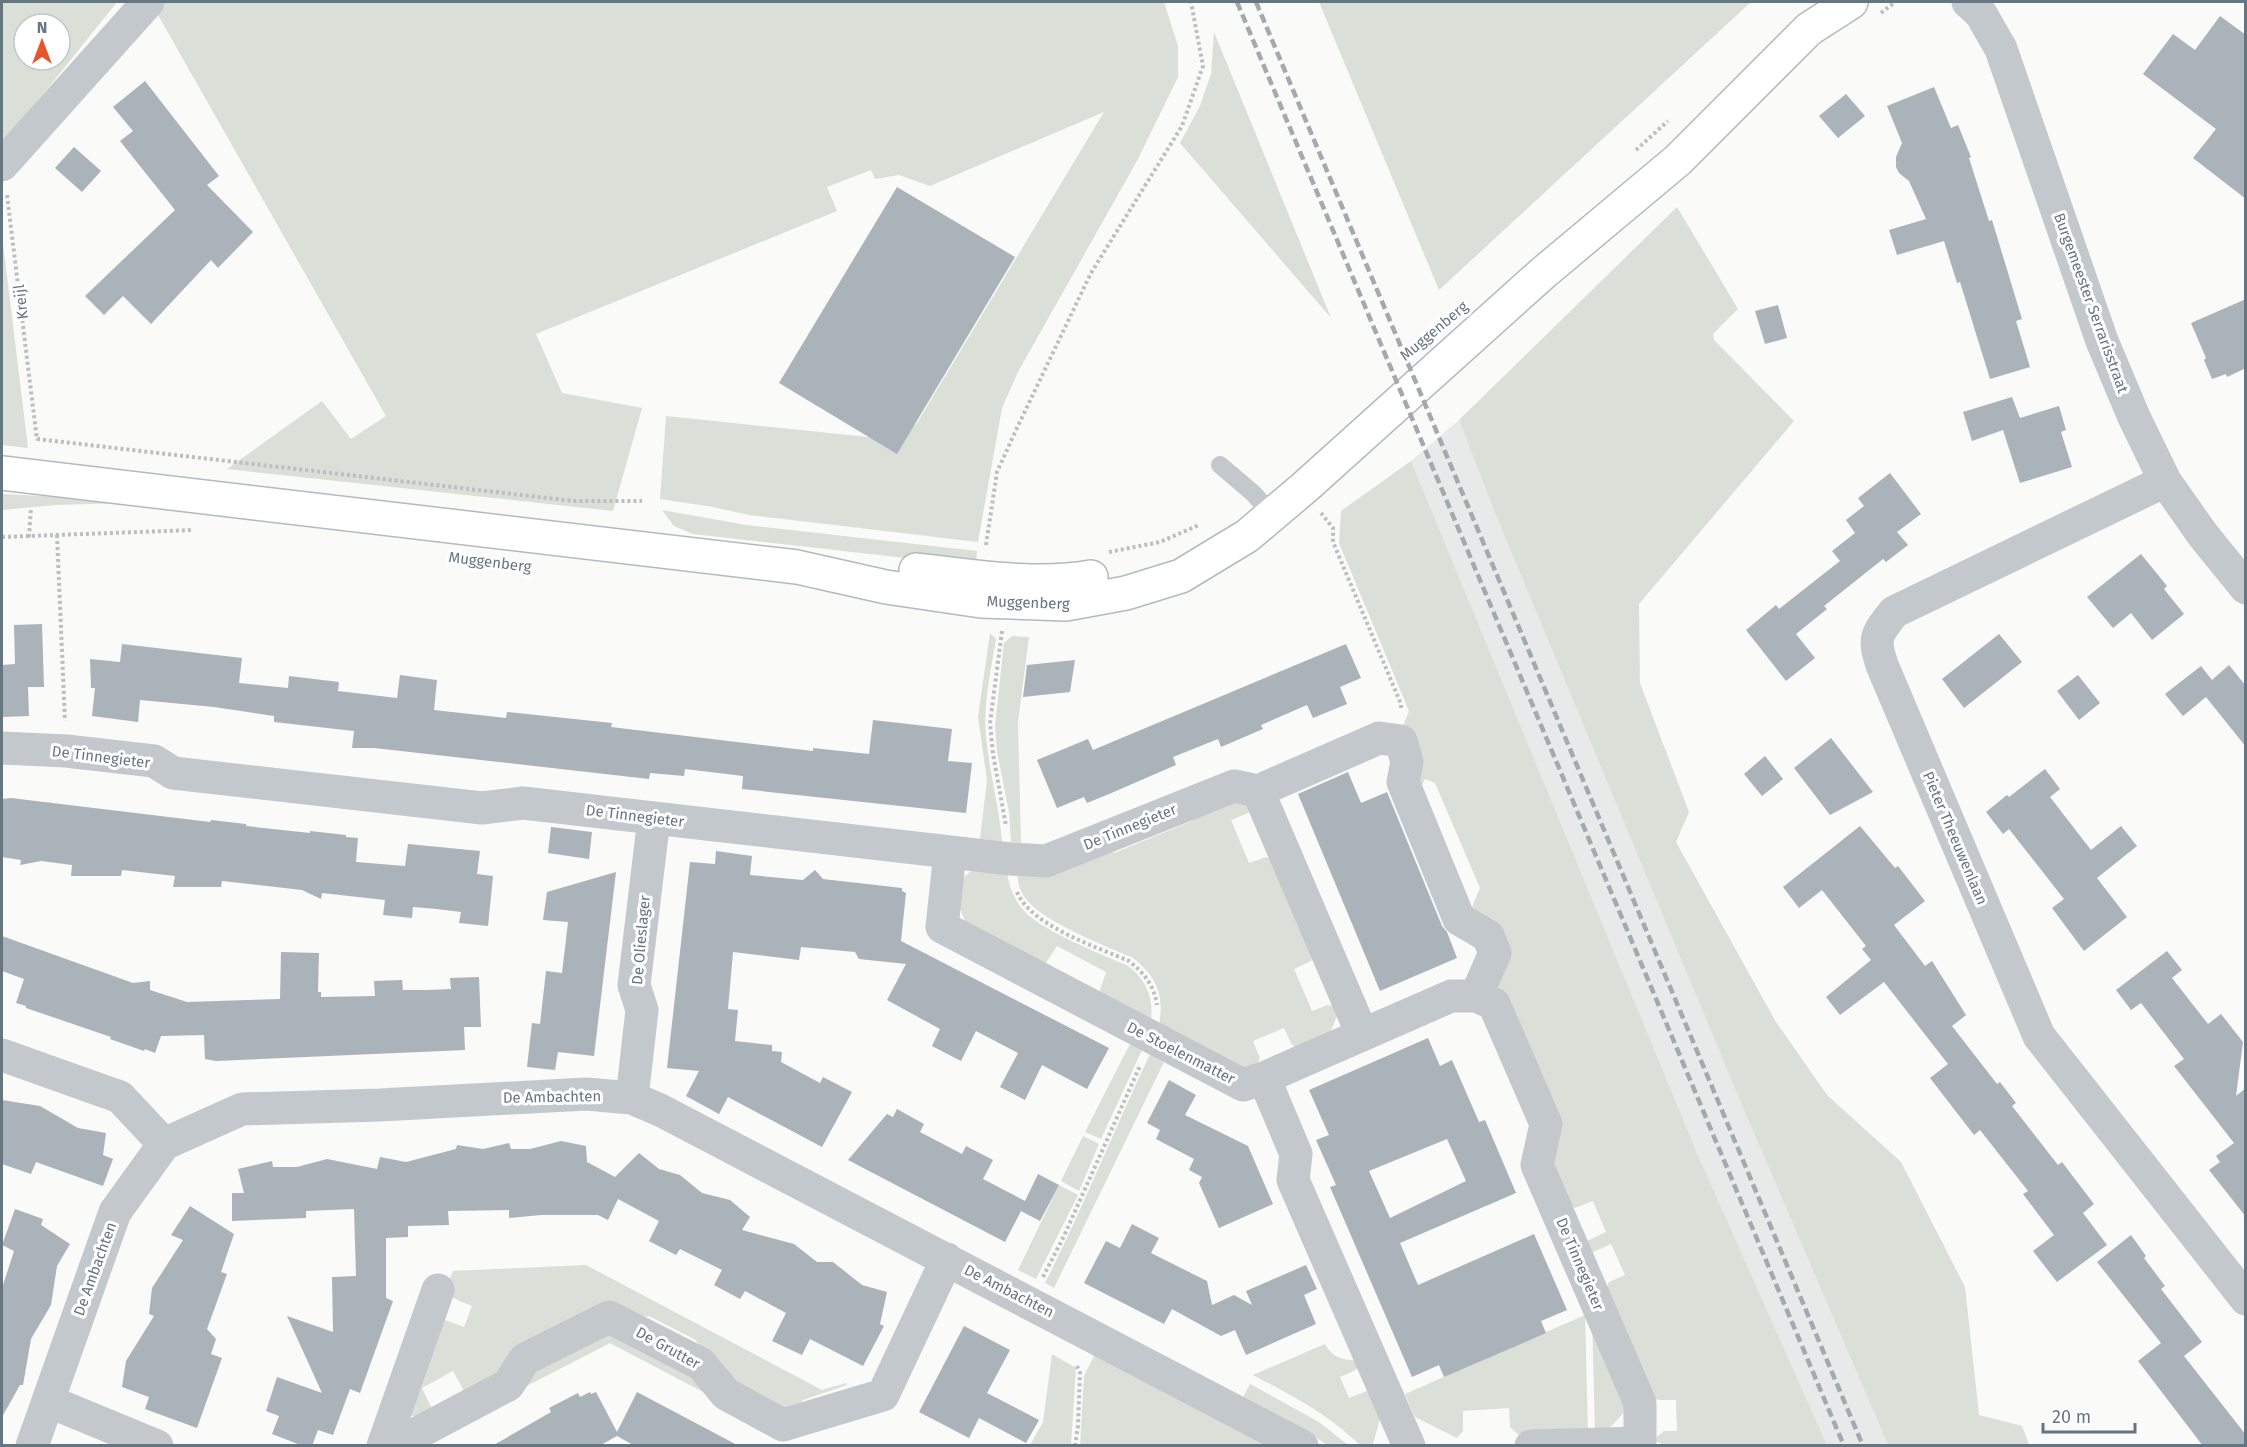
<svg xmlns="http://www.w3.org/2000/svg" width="2247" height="1447" viewBox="0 0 2247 1447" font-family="'Fira Sans',sans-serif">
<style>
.built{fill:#e8e9e9}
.green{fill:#dadfd7;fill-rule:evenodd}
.building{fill:#aab3b9;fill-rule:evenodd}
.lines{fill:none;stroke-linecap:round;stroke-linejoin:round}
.secondary-casing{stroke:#b3babf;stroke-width:36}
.path{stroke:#bbbfc2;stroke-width:4;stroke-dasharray:3 3;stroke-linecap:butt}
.service{stroke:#c3c8cc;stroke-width:18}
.minor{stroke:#c3c8cc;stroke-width:33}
.secondary{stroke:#fff;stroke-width:33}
.rail{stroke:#a2aab0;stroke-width:4.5;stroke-dasharray:9 4.5;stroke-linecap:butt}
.labels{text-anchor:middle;stroke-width:6;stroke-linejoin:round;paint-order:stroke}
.street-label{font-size:15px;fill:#657683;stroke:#fff}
</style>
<rect width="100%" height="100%" fill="#fafaf8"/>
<!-- built -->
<path class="built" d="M1459 420 1495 513 1741 1103 1888 1445H1827L1697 1153 1411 461Z"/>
<!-- green -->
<path class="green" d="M2 2H117L49 87 2 142ZM24 24H60V60H24Z
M159 2H1164L1178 46V77L1138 159 1018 372 1002 408 978 542 749 515 713 507 660 499 666 416 896 440 917 423 1104 112 930 186 899 175 875 179 871 170 827 187 837 211 536 334 562 393 642 408 613 511 227 469 322 401 351 439 386 416 154 8Z
M1319 2H1751L1439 290Z
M1214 32 1331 318 1180 143 1200 106 1211 74Z
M1677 207 1738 309 1713 334 1714 340 1794 421 1639 604 1640 683 1689 812 1676 842 1776 1022 1827 1095 1901 1162 1965 1287 1979 1415 2022 1426 2029 1445H1888L1741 1103 1495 513 1459 420Z
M2 235 28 448 2 445Z
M1411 461 1697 1153 1827 1445 1666 1446 1653 1440 1664 1431H1677L1676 1400H1658L1647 1395 1604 1295 1609 1282 1625 1275 1611 1244 1591 1253 1587 1241 1606 1232 1593 1201 1575 1208 1564 1203 1494 983 1469 914 1480 888 1435 783 1425 779 1418 794 1401 731 1409 711 1339 543 1341 511Z
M2 494 162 502 55 505 2 510Z
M662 510 746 525 977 551 976 566 693 534 674 526Z
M990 633 996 639C991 670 983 704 986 736 989 771 999 805 1002 841L980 839 987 780 978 717Z
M1012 636 1029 637 1018 722 1021 843 1011 842 1009 812 997 752 995 726 1004 643Z
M1234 793 1253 802 1248 813 1231 820 1249 863 1266 857 1278 861 1315 949 1311 961 1294 969 1312 1011 1328 1005 1340 1008 1328 1039 1303 1050 1292 1045 1284 1028 1253 1041 1260 1058 1254 1071 1245 1075 1158 1030C1165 999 1159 978 1133 958 1104 945 1045 923 1026 899 1019 891 1017 879 1017 868L1102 848 1114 853 1192 821 1197 809Z
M981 864 1007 867C1007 881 1012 895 1020 906 1035 929 1102 954 1128 966 1148 981 1155 1001 1150 1025L1103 1001 1100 990 1106 972 1057 946 1046 963 1037 967 970 932 958 905 961 879Z
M1130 1044 1142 1050 1101 1139 1085 1132Z
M1150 1054 1164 1062 1054 1288 1045 1283C1083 1208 1114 1130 1150 1054Z
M1083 1136 1099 1144 1079 1191 1061 1181Z
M1059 1185 1078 1195 1036 1279 1018 1270Z
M586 1265 822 1390 846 1383 847 1385 803 1400 796 1411 787 1414C750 1395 712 1381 696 1340L649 1316 635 1319 502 1377 464 1391 453 1371 422 1388 431 1407 422 1419 404 1413 437 1323 445 1320 464 1327 472 1306 453 1298 449 1290 447 1278H450L453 1271Z
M1585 1315 1588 1434 1520 1436 1510 1427 1509 1408 1463 1411V1431L1457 1438 1415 1417 1405 1394Z
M1592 1315 1631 1405 1605 1433H1595Z
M609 1328 697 1373 703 1392 610 1343 523 1388 529 1369Z
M1325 1344C1334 1360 1344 1359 1360 1361L1356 1370 1340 1377 1349 1398 1367 1391 1377 1395 1383 1408 1373 1444 1360 1445C1325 1412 1296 1398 1253 1375Z
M1096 1352 1276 1446H1080L1084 1376Z
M1052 1354 1076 1368 1071 1445H1030L1043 1422Z
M1250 1384 1319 1422 1348 1445H1327L1314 1436 1243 1397Z"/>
<!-- building -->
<path class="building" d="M2220 16 2246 35V199L2193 158 2216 129 2143 74 2173 34 2195 50Z
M145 81 219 176 207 185 253 232 218 268 211 260 151 324 123 296 104 315 85 296 175 210 120 141 133 131 113 107Z
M1934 87 1951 128 1958 125 1971 157 1969 158 1989 221 1992 220 2022 319 2016 321 2030 367 1990 379 1960 282 1957 283 1944 241 1897 255 1889 230 1926 219 1909 181 1899 173 1896 167V157L1902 143 1887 106Z
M1846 94 1865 116 1838 138 1819 116Z
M74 147 101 171 82 192 55 168Z
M897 187 1015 257 897 454 779 383Z
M2246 299V368L2227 377 2226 374 2212 379 2204 360 2206 358 2191 323Z
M1778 305 1787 338 1765 344 1755 311Z
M2012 397 2020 418 2059 406 2066 430 2061 432 2072 467 2020 483 2003 430 1972 441 1963 412Z
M1890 473 1921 514 1897 532 1908 545 1886 562 1883 559 1824 606 1827 609 1796 634 1815 658 1786 681 1746 630 1776 605 1779 609 1840 561 1832 551 1855 533 1846 520 1864 506 1858 498Z
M2141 554 2167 586 2164 589 2184 614 2152 640 2131 613 2113 628 2087 597Z
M42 624 44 687H28L29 716 2 717V665L15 664 14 625Z
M1999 634 2022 662 1964 708 1942 679Z
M122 644 242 658 239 683 288 688 289 676 339 682 338 691 397 698 400 675 437 680 434 710 506 718 507 712 612 723 611 727 813 751V748L869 754 873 720 952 729 948 761 972 763 966 813 742 789 743 776 685 769 684 776 650 773 649 779 374 748H352L354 731 274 722V716L214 707 140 700 138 722 92 716 95 688H91L90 659 120 662Z
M1346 644 1361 678 1340 687 1347 704 1313 718 1307 705 1261 725 1263 729 1221 747 1218 739 1173 757 1176 765 1109 794 1087 803 1084 797 1057 808 1037 760 1088 739 1093 750Z
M1075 660 1070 692 1023 697 1027 665Z
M2229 665 2246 686V747L2206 697 2183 716 2165 694 2201 666 2212 680Z
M2078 675 2100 703 2079 720 2057 691Z
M1831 738 1873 792 1830 815 1794 768Z
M1765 756 1783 779 1762 796 1744 774Z
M2045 769 2060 789 2050 797 2091 850 2121 826 2137 846 2097 878 2127 917 2084 951 2052 908 2064 899 2009 829 2003 834 1986 812 2007 795 2009 797Z
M1348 772 1361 803 1387 792 1442 926 1447 932 1457 958 1380 991 1298 794Z
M11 798 210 822 211 820 246 824V826L310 833V831L346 835V837L358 838 356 862 405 866 408 844 480 851 477 874 493 876 488 926 459 923 461 912 437 909 413 907 412 918 383 915 385 900 322 893 321 899 302 890 222 881 221 887H173L175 876 122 870 121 876H71L72 865 41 861 20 865 21 860 2 857V799Z
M1860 826 1895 868 1898 866 1925 901 1894 925 1925 966 1932 961 1966 1015 1952 1026 1997 1084 2000 1082 2016 1103 2012 1106 2058 1165 2062 1162 2094 1204 2083 1213 2107 1245 2057 1282 2033 1251 2054 1235 2023 1194 2028 1191 1980 1130 1974 1135 1930 1078 1948 1064 1884 982 1840 1015 1826 997 1871 960 1862 949 1866 946 1822 890 1799 908 1783 887Z
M551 827 592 832 589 859 548 853Z
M716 851 752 856 750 875 803 880 815 870 823 879 902 888V891L906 893 901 941 1109 1048 1087 1089 1042 1065 1025 1100 1000 1087 1018 1053 976 1031 961 1061 932 1046 940 1029 887 1000 906 964 859 959 855 952 801 947 799 960 733 952 728 1009 738 1010 735 1041 772 1045V1051L782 1052 781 1062 820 1083 823 1077 852 1092 822 1147 728 1097 719 1114 686 1096 699 1071 667 1068 690 862 715 864Z
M616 872 594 1056 558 1052 555 1070 527 1067 532 1023 540 1024 546 971 562 973 565 948 568 922 543 920 547 892Z
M2 936 133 983 150 981V990L187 1002 280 999 281 952 319 953 318 992H321V997L375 996 374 981 402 980 403 990H427L451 989 450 978 479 977 481 1027H464L465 1050 216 1061 205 1059 204 1035 161 1036 155 1053 145 1049 144 1051 110 1039 111 1037 26 1008V1006L16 1003 24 979 2 971Z
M2167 951 2182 970 2172 978 2208 1024 2221 1014 2243 1042 2236 1096 2246 1088V1217L2209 1170 2220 1162 2216 1156 2234 1143 2174 1066 2184 1059 2141 1003 2131 1010 2116 990Z
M1428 1038 1440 1066 1452 1060 1479 1122 1485 1120 1516 1193 1400 1243 1418 1285 1534 1234 1567 1310 1541 1321 1546 1333 1444 1377 1439 1365 1412 1377 1330 1187 1336 1185 1316 1140 1329 1135 1309 1090ZM1447 1139 1466 1181 1390 1218 1369 1171Z
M1169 1080 1196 1095 1185 1115 1248 1146 1273 1204 1219 1228 1199 1183 1202 1177 1189 1170 1194 1159 1156 1139 1160 1130 1147 1123Z
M2 1100 40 1106 78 1128 106 1133 103 1155 113 1159 103 1186 36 1162 31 1174 2 1164Z
M897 1109 924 1124 920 1132 962 1154 966 1146 993 1160 983 1179 1025 1201 1038 1174 1059 1185 1040 1221 1021 1211 1005 1242 848 1160 887 1114 893 1117Z
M561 1141 586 1146 587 1162 615 1177 639 1153 659 1169 680 1175 702 1193 730 1200 750 1217 742 1230 794 1244 817 1262H833L862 1285 887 1292 880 1324 884 1326 863 1366 810 1339 802 1355 772 1341 786 1313 745 1291 740 1299 714 1285 722 1270 680 1249 676 1255 649 1241 659 1221 618 1199 608 1220 598 1215H541L509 1218V1210L448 1211 449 1225 408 1226V1237L386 1238V1298L393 1301 360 1393 350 1389 333 1435 318 1430 312 1446H303L272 1434 279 1416 266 1411 277 1377 322 1393 287 1316 333 1332 332 1277 356 1276 354 1209 306 1211V1218L232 1221V1193H244L238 1169 272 1161 273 1167H297L327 1159 377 1169 380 1157 406 1162 456 1149 457 1145 483 1149 509 1143 511 1149H530Z
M190 1206 234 1234 221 1272 227 1274 207 1329 216 1339 211 1354 222 1358 197 1428 145 1409 149 1397 122 1387 126 1361 154 1316 149 1314 152 1288 183 1240 171 1235Z
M15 1209 43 1219 41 1225 70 1244 57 1266 51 1305 31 1339 23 1385H20L2 1417V1288L14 1251 2 1245Z
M1132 1224 1159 1238 1151 1253 1207 1281 1212 1305 1234 1295 1252 1305 1246 1291 1306 1265 1317 1289 1304 1295 1316 1324 1246 1355 1235 1330 1221 1336 1172 1309 1164 1324 1084 1283 1106 1241 1120 1248Z
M2131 1235 2146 1256 2144 1258 2165 1286 2161 1289 2202 1342 2184 1356 2246 1435V1446H2203L2138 1361 2161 1343 2097 1262Z
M964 1326 1010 1350 987 1393 1039 1420 1026 1443 979 1418 969 1438 919 1412Z
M590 1392 591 1394 596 1392 617 1432 637 1392 739 1446H635L617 1436 599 1446H492L551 1412 549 1408 578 1393 580 1397Z"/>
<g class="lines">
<defs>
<g id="secondary">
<path id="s1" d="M2 473 797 567 886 587 981 601 1066 604 1126 593 1181 576 1247 536 1305 487 1543 273 1678 160 1809 29 1851 2"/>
<path d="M916 570C973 576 1035 587 1091 577"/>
</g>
</defs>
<!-- secondary casing -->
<use href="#secondary" class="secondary-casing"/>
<!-- path -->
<path class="path" d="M1881 13 1895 2
M1636 150 1668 121
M7 195 37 440
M37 439 573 501H642
M1321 513 1333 528V542L1401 704V710
M57 535 65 721
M2 537 193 530
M29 537 31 507
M986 545 997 472 1016 430 1091 273 1182 126 1203 66 1191 2
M1109 552 1160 542 1199 525
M1002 631 990 723 993 754 1006 826
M1017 892C1031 926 1097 947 1129 961 1144 973 1154 985 1157 1005
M1043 1277 1064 1236 1140 1066
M1075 1446 1078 1426 1080 1373 1077 1366"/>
<!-- service -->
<path class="service" d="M1220 465 1254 494 1272 515"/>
<!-- minor -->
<path class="minor" d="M1968 2 1981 14 2001 49 2102 341 2134 417 2165 481 2203 535 2246 588
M2 165 148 2
M2165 481 1894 612C1876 635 1873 638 1882 665L2039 1036 2246 1299
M2 748 66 751 154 761 173 773 482 808 523 803 1011 859 1046 861 1234 786 1258 791 1362 1034
M1258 791 1379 738 1401 741 1407 762 1403 782 1459 919 1488 936 1495 953 1476 996
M950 852 942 927 1243 1085 1264 1078 1296 1154 1293 1180 1409 1446
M2 1055 120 1097 164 1144
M1264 1078 1451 996H1476L1494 1004 1546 1124 1537 1165 1640 1403V1443L1531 1446
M632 1098 642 1010 634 985 654 818
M48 1401 157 1446
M32 1446 115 1212 164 1144 242 1109 380 1105 586 1094 632 1098 660 1110 1302 1446
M383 1446 438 1290
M393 1446 508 1385 525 1359 609 1317 701 1364 726 1394 783 1425 883 1395 947 1259"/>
<!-- secondary -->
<use href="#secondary" class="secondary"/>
<!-- rail -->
<path class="rail" d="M1237 2 1844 1446
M1256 2 1863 1446"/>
</g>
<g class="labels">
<!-- street labels -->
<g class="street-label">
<text transform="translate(21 302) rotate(-97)" y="5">Kreijl</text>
<text transform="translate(2091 303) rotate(70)" y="5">Burgemeester Serrarisstraat</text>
<text transform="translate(1434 331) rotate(-40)" y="5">Muggenberg</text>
<text transform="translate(490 562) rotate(7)" y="5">Muggenberg</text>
<text dy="5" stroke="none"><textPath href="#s1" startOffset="1035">Muggenberg</textPath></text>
<text transform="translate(101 757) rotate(7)" y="5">De Tinnegieter</text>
<text transform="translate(635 816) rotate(7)" y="5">De Tinnegieter</text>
<text transform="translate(1130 827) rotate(-22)" y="5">De Tinnegieter</text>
<text transform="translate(1955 838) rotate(67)" y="5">Pieter Theeuwenlaan</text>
<text transform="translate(641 940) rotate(-85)" y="5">De Olieslager</text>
<text transform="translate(1181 1053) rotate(27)" y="5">De Stoelenmatter</text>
<text transform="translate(552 1097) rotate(-1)" y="5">De Ambachten</text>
<text transform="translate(1580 1264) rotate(67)" y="5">De Tinnegieter</text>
<text transform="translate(95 1269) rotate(-70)" y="5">De Ambachten</text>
<text transform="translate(1009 1291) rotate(27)" y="5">De Ambachten</text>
<text transform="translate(668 1348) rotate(29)" y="5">De Grutter</text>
</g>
</g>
<!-- border -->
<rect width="2247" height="1447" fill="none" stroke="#657683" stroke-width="6"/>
<!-- north arrow -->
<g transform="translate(42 42)"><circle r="28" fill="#ffffff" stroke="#c1c8cd" stroke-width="1.5"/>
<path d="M0-4.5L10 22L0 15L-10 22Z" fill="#e4572e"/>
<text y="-9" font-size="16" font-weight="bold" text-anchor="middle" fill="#657683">N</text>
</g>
<!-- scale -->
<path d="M2043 1423v9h92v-9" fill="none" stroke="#657683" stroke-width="3"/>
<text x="2052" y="1423" font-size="18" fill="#657683" stroke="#ffffff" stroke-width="4.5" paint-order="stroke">20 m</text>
</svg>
